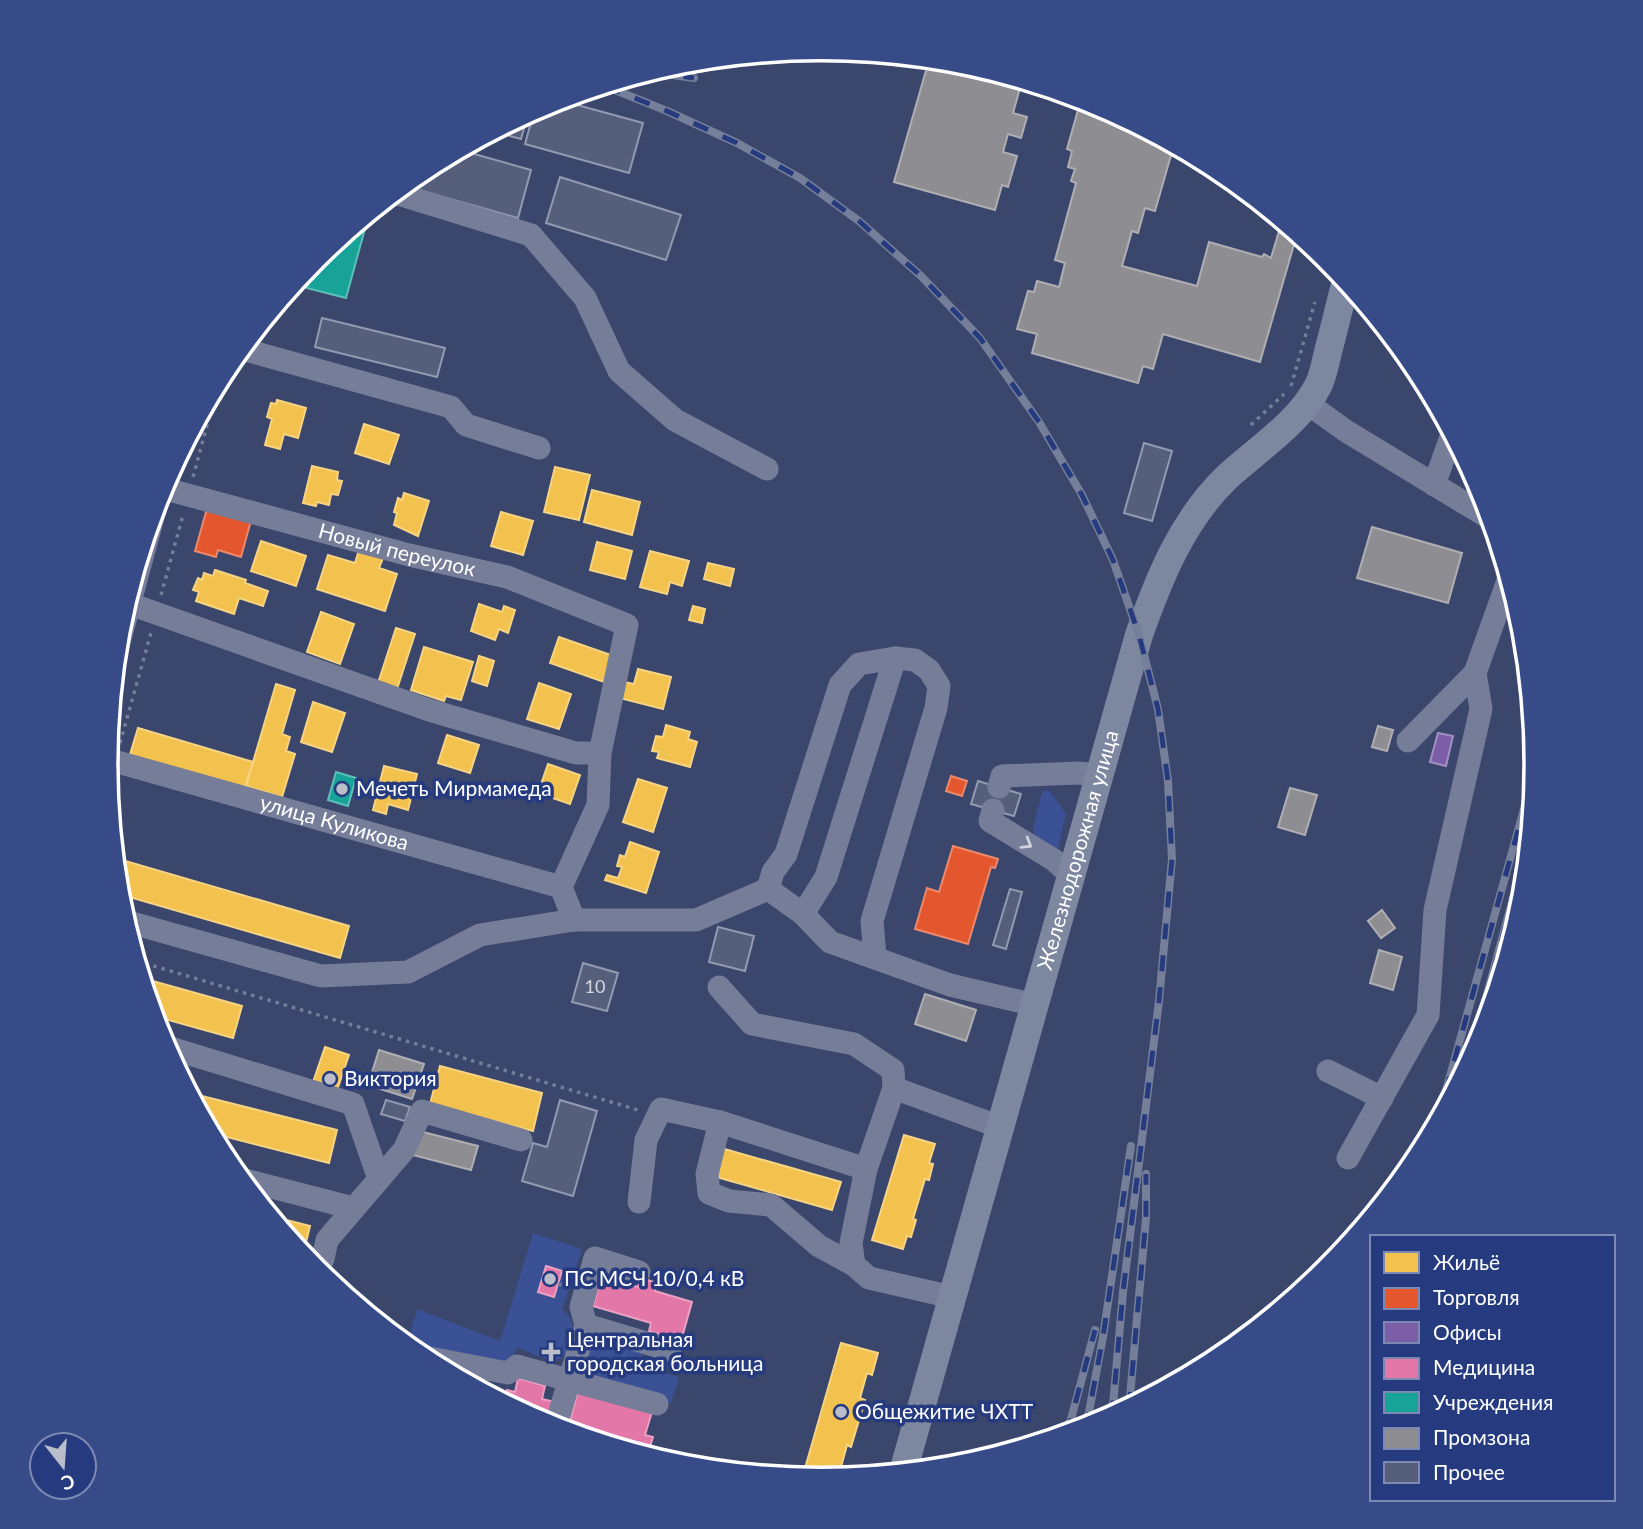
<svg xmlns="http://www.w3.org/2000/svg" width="1643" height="1529" viewBox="0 0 1643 1529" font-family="Lato,sans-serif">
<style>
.green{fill:#3a5195}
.homes{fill:#f2c14e;stroke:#f6d483;stroke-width:2}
.shops{fill:#e4572e;stroke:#ec896d;stroke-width:2}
.offices{fill:#7b5ea7;stroke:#a38ec1;stroke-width:2}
.health{fill:#e377a8;stroke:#eba0c2;stroke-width:2}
.public{fill:#17a398;stroke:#5dbfb7;stroke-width:2}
.industry{fill:#8d8d92;stroke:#afafb3;stroke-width:2}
.building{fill:#555f7c;stroke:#939ab0;stroke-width:2}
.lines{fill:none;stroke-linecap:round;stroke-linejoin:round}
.path{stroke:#767d99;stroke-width:3.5;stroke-dasharray:3.5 5;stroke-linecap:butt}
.minor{stroke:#767d99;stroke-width:23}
.major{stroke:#7e87a0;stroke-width:28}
.rail-casing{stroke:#767f99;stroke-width:8}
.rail{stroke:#263b7f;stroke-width:5;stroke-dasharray:16;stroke-linecap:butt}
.oneway{stroke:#cfd2db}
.poi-dot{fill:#babecb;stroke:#263b7f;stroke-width:2.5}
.labels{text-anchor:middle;stroke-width:7;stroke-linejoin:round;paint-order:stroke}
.number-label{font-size:18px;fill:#d4d7de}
.street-label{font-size:21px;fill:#fff;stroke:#263b7f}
.poi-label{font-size:21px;fill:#fff;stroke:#263b7f;text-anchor:start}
.rim{fill:none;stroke:#fff;stroke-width:3.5}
</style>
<rect width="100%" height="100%" fill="#3a466b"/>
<!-- green -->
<path class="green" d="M1046 790 1052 794 1066 814 1058 848 1051 849 1035 836 1033 828 1042 792Z
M533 1233 582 1249 562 1310C567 1313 571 1317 572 1323 575 1334 568 1360 555 1360 543 1360 528 1351 517 1348L510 1361 498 1365 407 1346 417 1309 500 1341Z
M601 1337 643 1353 644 1367 679 1377 671 1403 581 1376 589 1339Z"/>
<!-- homes -->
<path class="homes" d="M277 400 306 408 298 438 284 434 280 449 265 445 272 419 267 417 271 403 276 404Z
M364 424 399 435 389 464 355 453Z
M312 466 338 472 337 480 342 481 338 495 331 494 329 505 317 502 316 506 303 503Z
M555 467 590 475 579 520 544 512Z
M592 490 640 502 632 535 584 522Z
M404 493 429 501 418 536 394 525 397 513 394 512 398 498 402 500Z
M501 512 533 521 523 555 491 546Z
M261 541 306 556 296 586 251 571Z
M597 542 632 551 625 579 590 570Z
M359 550 383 558 379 568 397 574 385 611 317 589 328 555 355 563Z
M650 551 689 561 682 586 670 582 667 594 640 587Z
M708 563 734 569 730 586 704 579Z
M215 570 246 580 245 583 268 591 263 606 239 598 234 614 196 601 199 592 193 590 198 578 202 580 204 573 213 576Z
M479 604 502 612 504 606 515 610 508 633 499 629 495 640 471 631Z
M693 606 705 609 702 623 689 620Z
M321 612 354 624 340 664 307 652Z
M396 628 415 634 397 689 378 683Z
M559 637 614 656 604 682 550 663Z
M424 647 473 662 461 700 446 696 444 701 411 690Z
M479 656 494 661 487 686 472 681Z
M638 669 671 677 663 709 620 698 624 682 634 684Z
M539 683 571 694 559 729 527 719Z
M276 684 295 690 282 734 290 737 286 751 295 754 282 797 246 786Z
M313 702 345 713 332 752 301 742Z
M666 725 690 732 688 739 697 742 690 767 657 758 659 752 652 751 656 736 663 737Z
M138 728 253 762 242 796 128 761Z
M447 735 479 745 470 773 438 763Z
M548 764 580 775 570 804 538 793Z
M384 766 417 774 408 810 388 804 386 814 373 810Z
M638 779 667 788 653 832 623 822Z
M630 842 659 852 646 893 605 880 607 875 618 878 622 867 617 866 620 855 625 857Z
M115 858 349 926 340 958 119 894Z
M142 978 242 1006 233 1038 154 1016Z
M325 1047 349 1055 336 1093 312 1085Z
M440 1066 542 1093 533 1131 430 1104Z
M190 1093 337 1130 329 1163 211 1133Z
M904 1135 935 1144 929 1163 933 1164 929 1180 925 1179 913 1219 916 1220 911 1237 907 1236 903 1249 872 1240Z
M721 1148 841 1182 832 1210 713 1176Z
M271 1216 310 1226 303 1255Z
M841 1343 878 1353 872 1375 867 1373 860 1398 865 1400 851 1447 847 1445 841 1467 845 1469 842 1478 819 1480 803 1475Z"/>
<!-- shops -->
<path class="shops" d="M208 505 252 517 241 557 218 550 216 557 195 551Z
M951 776 967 781 962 796 946 791Z
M953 846 998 859 995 868 991 867 968 944 915 929 927 888 939 892Z"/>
<!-- offices -->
<path class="offices" d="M1438 733 1453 736 1446 766 1430 762Z"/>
<!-- health -->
<path class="health" d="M546 1266 562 1271 554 1297 538 1292Z
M602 1276 638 1287 641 1278 657 1283 655 1291 692 1302 681 1341 649 1331 651 1323 593 1306Z
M518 1378 545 1386 542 1399 555 1402 549 1426 504 1402 507 1390 515 1392Z
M578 1391 652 1412 645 1435 653 1437 648 1453 579 1433 581 1425 570 1421Z"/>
<!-- public -->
<path class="public" d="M369 214 346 298 307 288 316 258Z
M336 772 356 778 348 806 328 800Z"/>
<!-- industry -->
<path class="industry" d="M929 60 961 63 1022 81 1013 113 1027 117 1021 138 1008 134 1003 152 1017 156 1008 187 1002 185 995 210 894 182Z
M1078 110 1110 119 1112 112 1174 145 1155 211 1145 208 1138 233 1132 231 1122 266 1197 286 1209 242 1262 257 1264 254 1271 258 1282 221 1297 234 1260 362 1163 334 1153 369 1143 366 1138 383 1032 353 1037 334 1017 329 1028 291 1034 292 1037 281 1059 287 1065 263 1055 260 1076 183 1071 181 1075 169 1068 167 1072 151 1067 149Z
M1255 199 1277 217 1252 209Z
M1372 527 1462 553 1448 603 1357 578Z
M1378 726 1393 730 1387 751 1372 747Z
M1290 788 1317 795 1305 835 1278 827Z
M1382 910 1395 928 1381 938 1368 921Z
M1379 950 1402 957 1393 990 1370 983Z
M925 994 976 1010 966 1041 915 1024Z
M379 1050 424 1064 412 1099 368 1085Z
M419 1131 478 1146 471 1170 413 1155Z"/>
<!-- building -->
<path class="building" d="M559 100 643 123 629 173 525 144 534 111Z
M528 114 521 139 495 132Z
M460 150 531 170 518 218 404 186 424 169Z
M560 177 681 215 666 260 546 223Z
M322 318 445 348 437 377 315 347Z
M1144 443 1172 451 1152 521 1124 513Z
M978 781 1021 794 1014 816 971 804Z
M1010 889 1022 892 1006 949 993 945Z
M718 927 754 936 745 971 709 962Z
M583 963 618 973 607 1011 572 1002Z
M386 1100 410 1107 405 1121 381 1114Z
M560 1100 597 1111 573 1196 522 1181 533 1143 547 1147Z"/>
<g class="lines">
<!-- path -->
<path class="path" d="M1325 272 1328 259
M1291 386 1315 302
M1251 425 1284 394
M193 477 219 381
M161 595 183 515
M120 743 151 633
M137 961 638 1110
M558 1284 569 1287"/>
<!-- minor -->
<g class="minor">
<path d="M395 193 531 235 585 298 619 371 675 420 767 469"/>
<path d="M242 349 451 407 466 425 539 448"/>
<path d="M1307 403 1346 431 1491 519"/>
<path d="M1434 485 1452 434"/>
<path id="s1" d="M162 488 409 555 507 577 627 625 600 753 598 805 561 887 574 920"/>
<path d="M130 604 429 710 576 753H600"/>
<path d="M118 646 159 495"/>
<path d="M1408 741 1475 673 1509 578"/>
<path id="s2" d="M107 759 561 887"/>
<path d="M999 787 1002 776 1078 773 1100 775"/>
<path d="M993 810 990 821 1054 860 1071 876"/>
<path d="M768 889 773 872 786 854 840 685 859 664 895 658 915 660 929 670 939 686 936 708 872 921 875 956"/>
<path d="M803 914 826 877 895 658"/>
<path d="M125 921 321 976 408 972 480 935 574 920H696L768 889 803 914 830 942 950 985 1035 1005"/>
<path d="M719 987 752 1024 854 1044 893 1070 894 1088"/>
<path d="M164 1046 353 1104 379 1179"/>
<path d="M1328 1071 1382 1098"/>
<path d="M720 1122 707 1174 709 1193 729 1201 771 1205 819 1246 854 1265"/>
<path d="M1348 1158 1428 1015 1435 910 1481 709 1475 673"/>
<path d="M241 1179 353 1208"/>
<path d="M639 1202 646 1140 661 1109 720 1122 866 1169"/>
<path d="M315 1270 323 1259 327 1240 404 1150 422 1111 521 1140"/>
<path d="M952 1297 869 1278 854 1265 851 1243 866 1169 894 1088 1000 1127"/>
<path d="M586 1325 670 1350"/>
<path d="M419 1356 508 1373 517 1366 657 1404"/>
<path d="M555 1428 586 1325 581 1307 595 1258 639 1272"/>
</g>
<!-- major -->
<path class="major" id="s3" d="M903 1472 1139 635C1159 578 1182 521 1226 478 1257 449 1300 423 1319 384 1324 373 1326 359 1329 348 1335 326 1340 303 1346 281"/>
<defs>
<path id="rail" d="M652 72 694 78
M605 86 667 111 737 143 800 178 859 221 921 276 980 338 1039 422 1082 495 1113 560 1139 635 1158 709 1168 781 1172 859 1159 1001 1123 1292 1112 1417
M1468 1065 1530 835
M1437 1123 1537 762
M1129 1408 1146 1218V1174
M1086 1428 1103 1337 1131 1146
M1067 1434 1095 1330"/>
</defs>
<!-- rail casing -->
<use href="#rail" class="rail-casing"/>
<!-- rail -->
<use href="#rail" class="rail"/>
</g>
<!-- one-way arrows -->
<defs><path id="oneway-chevron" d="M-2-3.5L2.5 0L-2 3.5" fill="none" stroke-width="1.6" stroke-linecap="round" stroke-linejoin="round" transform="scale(1.75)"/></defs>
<use class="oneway" href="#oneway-chevron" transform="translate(1027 844) rotate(31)"/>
<!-- markers -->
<g class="poi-dot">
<circle cx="342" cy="789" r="7"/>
<circle cx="330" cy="1079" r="7"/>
<circle cx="550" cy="1279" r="7"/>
<path d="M547.5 1341.5h7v7h7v7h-7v7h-7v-7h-7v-7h7z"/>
<circle cx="841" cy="1412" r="7"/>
</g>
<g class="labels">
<!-- number labels -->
<g class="number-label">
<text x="595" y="993">10</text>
</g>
<!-- street labels -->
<g class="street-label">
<text dy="7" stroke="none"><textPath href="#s1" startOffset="243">Новый переулок</textPath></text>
<text dy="7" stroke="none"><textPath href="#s2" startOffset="236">улица Куликова</textPath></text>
<text dy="7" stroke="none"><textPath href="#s3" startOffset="646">Железнодорожная улица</textPath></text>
</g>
<!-- poi labels -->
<g class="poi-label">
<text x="356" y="796">Мечеть Мирмамеда</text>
<text x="344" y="1086">Виктория</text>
<text x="564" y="1286">ПС МСЧ 10/0,4 кВ</text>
<text x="567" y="1347">Центральная<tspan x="567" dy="24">городская больница</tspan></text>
<text x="855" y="1419">Общежитие ЧХТТ</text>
</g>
</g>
<!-- crop -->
<path d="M0 0H1643V1529H0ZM118 764a703 703 0 1 1 1406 0a703 703 0 1 1-1406 0Z" fill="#374b89" fill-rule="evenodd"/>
<path class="rim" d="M118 764a703 703 0 1 1 1406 0a703 703 0 1 1-1406 0Z"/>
<!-- legend -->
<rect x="1370" y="1235" width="245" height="266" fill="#263b7f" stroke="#7d89b2" stroke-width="2"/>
<rect x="1384" y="1252" width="35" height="21" fill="#f2c14e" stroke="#7d89b2" stroke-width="2"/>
<text x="1433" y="1270" font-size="21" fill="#ffffff">Жильё</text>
<rect x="1384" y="1288" width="35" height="21" fill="#e4572e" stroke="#7d89b2" stroke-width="2"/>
<text x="1433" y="1305" font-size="21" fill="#ffffff">Торговля</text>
<rect x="1384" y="1322" width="35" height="21" fill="#7b5ea7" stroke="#7d89b2" stroke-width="2"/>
<text x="1433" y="1340" font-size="21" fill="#ffffff">Офисы</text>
<rect x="1384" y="1358" width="35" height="21" fill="#e377a8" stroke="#7d89b2" stroke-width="2"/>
<text x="1433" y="1375" font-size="21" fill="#ffffff">Медицина</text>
<rect x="1384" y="1392" width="35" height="21" fill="#17a398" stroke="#7d89b2" stroke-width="2"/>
<text x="1433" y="1410" font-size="21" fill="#ffffff">Учреждения</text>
<rect x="1384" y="1428" width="35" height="21" fill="#8d8d92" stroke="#7d89b2" stroke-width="2"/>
<text x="1433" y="1445" font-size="21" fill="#ffffff">Промзона</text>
<rect x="1384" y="1462" width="35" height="21" fill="#555f7c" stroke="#7d89b2" stroke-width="2"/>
<text x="1433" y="1480" font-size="21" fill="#ffffff">Прочее</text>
<!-- north arrow -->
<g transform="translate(63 1466) rotate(163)"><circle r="33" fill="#263b7f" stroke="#7d89b2" stroke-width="2"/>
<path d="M0-5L12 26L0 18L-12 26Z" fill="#babecb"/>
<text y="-10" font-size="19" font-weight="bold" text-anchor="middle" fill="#ffffff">С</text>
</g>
</svg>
